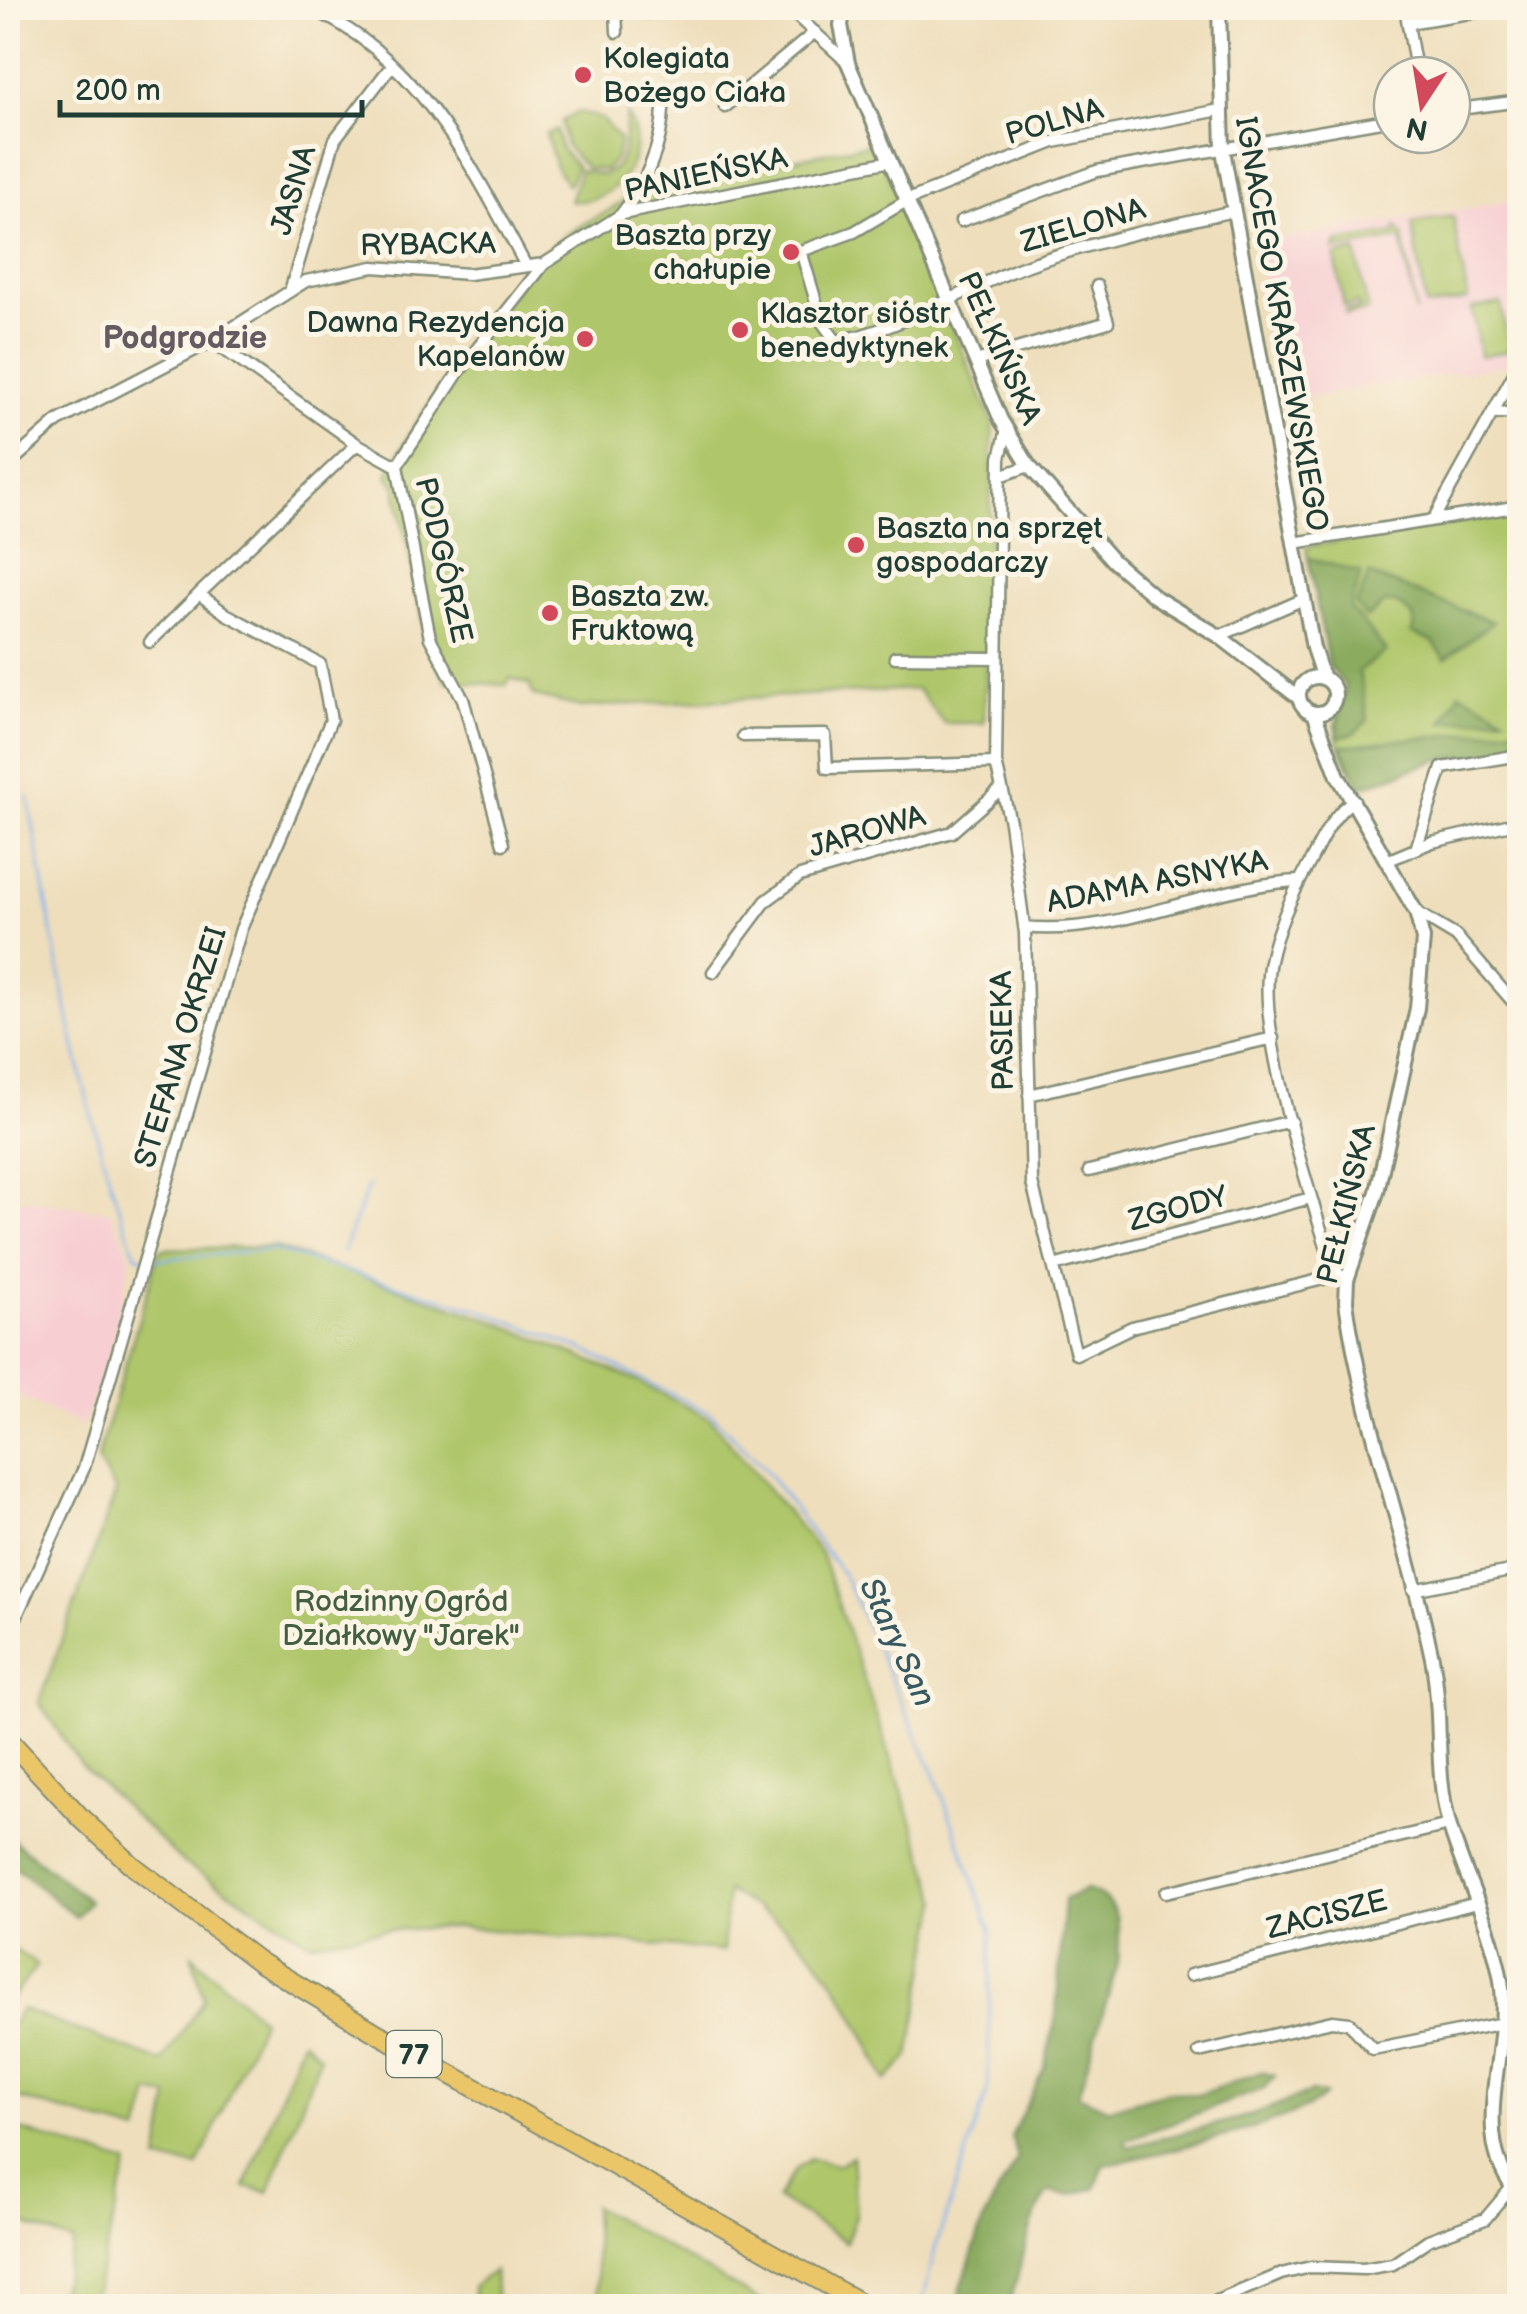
<svg xmlns="http://www.w3.org/2000/svg" width="1527" height="2314" viewBox="0 0 1527 2314" font-family="'Balsamiq Sans',sans-serif">
<style>
.built{fill:#f7cfd3}
.green{fill:#afc66b;stroke:#678250;stroke-width:2.5}
.forest{fill:#8bab5f;stroke:#55744a;stroke-width:2.5}
.lines{fill:none;stroke-linecap:round;stroke-linejoin:round}
.stream{stroke:#7fb0eb;stroke-width:2.5}
.minor-casing{stroke:#868e78;stroke-width:15}
.tertiary-casing{stroke:#868e78;stroke-width:18}
.primary-casing{stroke:#868e78;stroke-width:22}
.minor{stroke:#fff;stroke-width:10}
.tertiary{stroke:#fff;stroke-width:12}
.primary{stroke:#ebc669;stroke-width:18}
.poi-dot{fill:#d1495b;stroke:#fcf5e5;stroke-width:4}
.labels{text-anchor:middle;stroke-width:10;stroke-linejoin:round;paint-order:stroke}
.shield{fill:#fcf5e5;stroke:#617469;stroke-width:2.5}
.shield-label{font-size:28px;font-weight:bold;fill:#1f3d34}
.poi-label{font-size:30px;fill:#1f3d34;stroke:#fcf5e5;text-anchor:start}
.street-label{font-size:30px;fill:#1f3d34;stroke:#fcf5e5}
.park-label{font-size:30px;fill:#435f42;stroke:#fcf5e5}
.neighbourhood-label{font-size:32px;font-weight:bold;fill:#655c63;stroke:#fcf5e5}
.water-label{font-size:32px;font-style:italic;fill:#375a62;stroke:#fcf5e5}
</style>
<rect width="100%" height="100%" fill="#fcf5e5"/>
<filter id="ink" filterUnits="userSpaceOnUse"><feTurbulence type="fractalNoise" baseFrequency=".01" numOctaves="2"/><feDisplacementMap in="SourceGraphic" scale="20" xChannelSelector="R" yChannelSelector="G"/><feConvolveMatrix kernelMatrix="1 2 1 2 8 2 1 2 1" color-interpolation-filters="sRGB"/></filter>
<filter id="wash" filterUnits="userSpaceOnUse"><feTurbulence type="fractalNoise" baseFrequency=".0048" numOctaves="4" result="noise"/><feDisplacementMap in="SourceGraphic" scale="40" xChannelSelector="R" yChannelSelector="G"/><feGaussianBlur stdDeviation="2.25" result="paint"/><feColorMatrix in="noise" values="0 0 0 0 0 0 0 0 0 0 0 0 0 0 0 0 0 1.4 0 .05"/><feComposite in="paint" operator="in"/></filter>
<g filter="url(#wash)">
<rect width="100%" height="100%" fill="#eedebc"/>
<!-- built -->
<path class="built" d="M1519 200V340L1506 365 1286 401 1256 243Z
M8 1197 111 1212 131 1258 107 1369 82 1425 8 1391Z"/>
<!-- green -->
<path class="green" d="M578 112 602 119 620 140 616 158 605 170 586 168 566 146 562 121Z
M627 114C653 156 616 205 570 201L580 170 602 175C630 166 623 137 627 114Z
M557 130 561 149 577 167 568 185 557 170 546 134Z
M875 143 993 423 984 723H944L917 689 581 707 534 696 529 684 510 678 506 685 446 681 429 647 395 485 388 476C405 428 523 267 564 236 587 219 614 213 634 191Z
M1453 216 1468 300 1426 307 1412 223Z
M1396 227 1403 235 1416 313 1401 239 1334 250 1337 242 1395 233Z
M1356 251 1368 311 1346 315 1345 311 1360 308 1358 303 1344 307 1335 256Z
M1501 303 1509 351 1480 356 1472 308Z
M1519 512V749L1438 760 1361 787C1350 770 1331 740 1337 717 1340 706 1344 699 1345 686L1329 666 1306 547Z
M275 1247 489 1319 631 1378 710 1419 821 1553 939 1900 909 2057 886 2081C862 2028 833 1966 787 1929 770 1914 746 1903 727 1891L723 1951 458 1927 386 1930 309 1942 184 1863 80 1764 39 1702 116 1492 97 1459 160 1249Z
M8 1945 37 1965 8 2003Z
M192 1955 262 2019 198 2166 158 2161 169 2096 150 2093 139 2133 8 2095V2031L21 2009 162 2062 204 1999Z
M302 2040 320 2056 269 2192 245 2187Z
M8 2126 128 2164 91 2306H57L73 2242 8 2218Z
M852 2156 856 2216 846 2242 777 2198 796 2168 810 2159 838 2165Z
M593 2206 769 2306H598Z
M494 2271 496 2306H474L473 2286Z"/>
<!-- forest -->
<path class="forest" d="M1308 558 1361 573 1350 608 1386 651 1359 671 1368 720 1354 733 1338 737C1336 718 1344 704 1345 686L1329 666Z
M1369 574 1493 622 1445 659 1433 642 1411 633 1415 627 1413 616 1396 603H1386L1366 618 1356 605Z
M1460 692 1504 716 1443 722Z
M1519 728V749L1438 760 1361 787 1341 746Z
M8 1836 89 1901 76 1917 8 1862Z
M1086 1890C1122 1899 1120 1930 1118 1963L1078 2095 1109 2109 1169 2091 1198 2095 1261 2072 1275 2076 1263 2089 1125 2140 1127 2147 1248 2116 1311 2092 1325 2095C1305 2121 1143 2157 1104 2165L1095 2188 1069 2195 1047 2192 1032 2224 1009 2306H955L985 2216 1018 2158 1011 2137 1045 2066 1056 2016 1064 1899Z"/>
<g class="lines">
<!-- stream -->
<path class="stream" d="M28 796C55 950 79 1108 136 1255L143 1258
M343 1251 369 1184
M151 1260 274 1250 475 1308 584 1350 711 1414 764 1468 844 1576 936 1778 991 1930 988 2089 935 2249 922 2306"/>
</g>
</g>
<g filter="url(#ink)">
<g class="lines">
<defs>
<path id="minor" d="M310 8C419 57 472 166 526 266
M616 8 617 32
M646 8 648 13 665 8
M788 8 848 63
M1405 8 1417 75
M1408 23 1500 8
M725 107 815 32
M1220 110 1054 142 908 200 854 232 801 251 822 322 836 341C892 333 965 289 1020 268 1089 242 1162 227 1234 211
M1452 110 1520 101
M622 213C645 185 662 146 663 109
M961 221 1097 171 1392 119
M291 288 335 139 392 65
M212 341 357 444 397 466
M976 361 1108 322 1097 286
M1493 414 1520 412
M1007 429 1000 458 996 763 1010 822 1025 933 1032 1183 1076 1354 1132 1327 1339 1275
M8 465 58 421 212 341 306 281 373 267 468 274 544 264
M1000 476 1029 466
M1433 520 1520 363
M1294 543 1520 506
M1219 636 1304 599
M150 642 199 594
M895 657 996 658
M743 736 825 735 827 768 996 763
M503 844 463 699 430 638 397 466 458 373 544 264 622 214 891 161
M1416 849 1442 768 1520 755
M1389 860 1432 842 1520 822
M1416 912 1456 936 1520 1010
M1024 927C1118 937 1207 885 1299 881
M713 972 766 901 800 876 952 832 1001 789
M1029 1095 1273 1038
M1089 1171 1291 1121
M1057 1265 1311 1198
M1343 1278 1333 1268C1311 1197 1255 1030 1270 961 1277 926 1293 893 1310 862 1321 841 1333 813 1354 800
M1518 1364H1520
M1413 1590 1520 1569
M8 1635 84 1468 241 929 331 720 320 664 226 614 199 594 357 444
M1166 1892 1449 1825
M1190 1975 1477 1903
M1199 2052 1332 2021 1349 2023 1373 2049 1503 2023
M1205 2306 1281 2274 1311 2267 1364 2269 1393 2264 1428 2240 1485 2219 1512 2187"/>
<path id="tertiary" d="M844 8 841 25 848 63 1001 420 1029 466 1113 561 1155 597 1219 636 1299 698
M1219 8 1223 150 1313 648 1323 678
M1299 695a18 18 0 1 1 36 0a18 18 0 1 1-36 0Z
M1314 713 1338 776 1416 912 1423 939 1417 1008 1377 1192 1347 1280 1346 1302C1363 1423 1407 1539 1432 1658 1443 1712 1434 1770 1449 1824 1464 1875 1490 1923 1500 1975 1515 2047 1463 2136 1520 2196"/>
<path id="primary" d="M8 1739 82 1819 133 1866 259 1962 373 2031 866 2306"/>
</defs>
<!-- minor casing -->
<use href="#minor" class="minor-casing"/>
<!-- tertiary casing -->
<use href="#tertiary" class="tertiary-casing"/>
<!-- primary casing -->
<use href="#primary" class="primary-casing"/>
<!-- minor -->
<use href="#minor" class="minor"/>
<!-- tertiary -->
<use href="#tertiary" class="tertiary"/>
<!-- primary -->
<use href="#primary" class="primary"/>
</g>
</g>
<!-- markers -->
<g class="poi-dot">
<circle cx="583" cy="75" r="10"/>
<circle cx="791" cy="252" r="10"/>
<circle cx="740" cy="330" r="10"/>
<circle cx="585" cy="339" r="10"/>
<circle cx="856" cy="545" r="10"/>
<circle cx="550" cy="613" r="10"/>
</g>
<g class="labels">
<!-- shield labels -->
<rect class="shield" x="386.5" y="2031" width="55" height="46" rx="8"/>
<g class="shield-label">
<text x="414" y="2064">77</text>
</g>
<!-- poi labels -->
<g class="poi-label">
<text x="603" y="68">Kolegiata<tspan x="603" dy="34">Bożego Ciała</tspan></text>
<text x="771" y="245" text-anchor="end">Baszta przy<tspan x="771" dy="34">chałupie</tspan></text>
<text x="760" y="323">Klasztor sióstr<tspan x="760" dy="34">benedyktynek</tspan></text>
<text x="565" y="332" text-anchor="end">Dawna Rezydencja<tspan x="565" dy="34">Kapelanów</tspan></text>
<text x="876" y="538">Baszta na sprzęt<tspan x="876" dy="34">gospodarczy</tspan></text>
<text x="570" y="606">Baszta zw.<tspan x="570" dy="34">Fruktową</tspan></text>
</g>
<!-- street labels -->
<g class="street-label">
<text transform="translate(1054 121) rotate(-16)" y="10">POLNA</text>
<text transform="translate(706 174) rotate(-12)" y="10">PANIEŃSKA</text>
<text transform="translate(293 190) rotate(-73)" y="10">JASNA</text>
<text transform="translate(1083 225) rotate(-16)" y="10">ZIELONA</text>
<text transform="translate(428 244) rotate(-1)" y="10">RYBACKA</text>
<text transform="translate(1282 324) rotate(80)" y="10">IGNACEGO KRASZEWSKIEGO</text>
<text transform="translate(1000 348) rotate(66)" y="10">PEŁKIŃSKA</text>
<text transform="translate(444 560) rotate(77)" y="10">PODGÓRZE</text>
<text transform="translate(867 831) rotate(-16)" y="10">JAROWA</text>
<text transform="translate(1157 881) rotate(-11)" y="10">ADAMA ASNYKA</text>
<text transform="translate(1002 1031) rotate(-91)" y="10">PASIEKA</text>
<text transform="translate(180 1047) rotate(-73)" y="10">STEFANA OKRZEI</text>
<text transform="translate(1346 1204) rotate(-76)" y="10">PEŁKIŃSKA</text>
<text transform="translate(1178 1208) rotate(-15)" y="10">ZGODY</text>
<text transform="translate(1327 1914) rotate(-14)" y="10">ZACISZE</text>
</g>
<!-- park labels -->
<g class="park-label">
<text x="401" y="1611">Rodzinny Ogród<tspan x="401" dy="34">Działkowy "Jarek"</tspan></text>
</g>
<!-- neighbourhood labels -->
<g class="neighbourhood-label">
<text x="185" y="348">Podgrodzie</text>
</g>
<!-- water labels -->
<g class="water-label">
<text transform="translate(898 1642) rotate(65)" y="11">Stary San</text>
</g>
</g>
<!-- margin -->
<rect width="1527" height="2314" fill="none" stroke="#fcf5e5" stroke-width="40"/>
<!-- north arrow -->
<g transform="translate(1422 105) rotate(192)"><circle r="48" fill="#fcf5e5" stroke="#a4ab9e" stroke-width="2.5"/>
<path d="M0-8L18 38L0 25L-18 38Z" fill="#d1495b"/>
<text y="-15" font-size="28" font-weight="bold" text-anchor="middle" fill="#1f3d34">N</text>
</g>
<!-- scale -->
<path d="M60 100v15h302v-15" fill="none" stroke="#1f3d34" stroke-width="5"/>
<text x="75" y="100" font-size="30" fill="#1f3d34" stroke="#fcf5e5" stroke-width="8" paint-order="stroke">200 m</text>
</svg>
